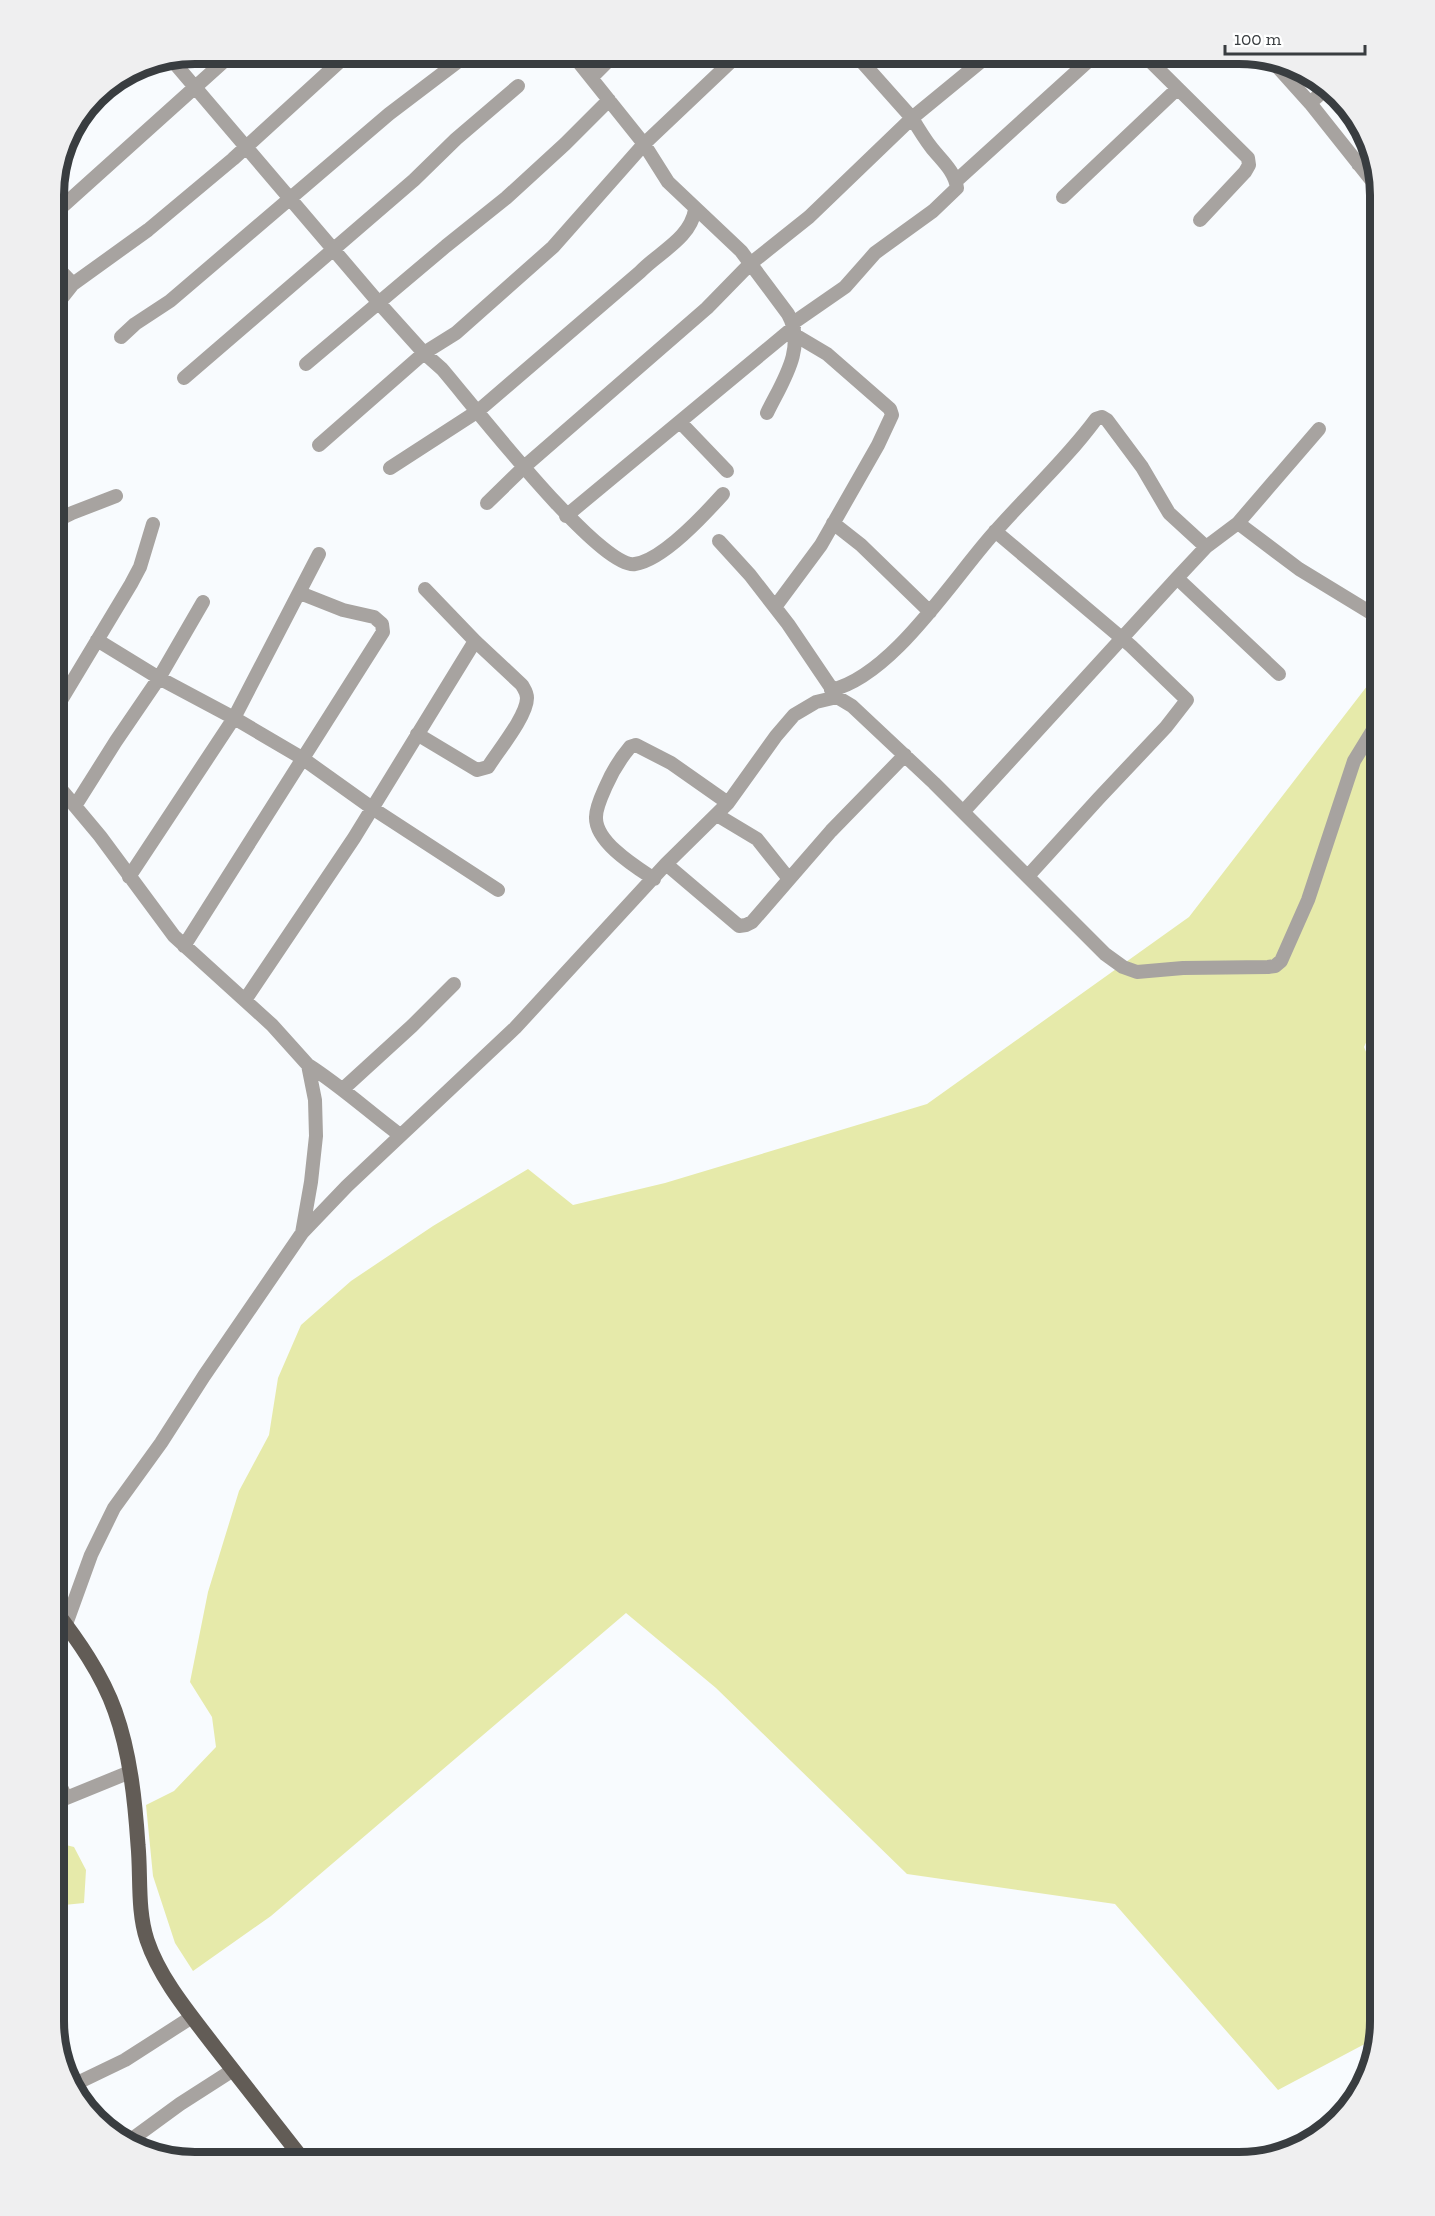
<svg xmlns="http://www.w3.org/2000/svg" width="1435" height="2216" viewBox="0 0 1435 2216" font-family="'Zilla Slab',serif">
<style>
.green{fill:#e6eaaa}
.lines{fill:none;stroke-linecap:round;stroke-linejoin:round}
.minor{stroke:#a7a3a0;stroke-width:14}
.major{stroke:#625c56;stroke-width:15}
.rim{fill:none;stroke:#393d40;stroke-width:8}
</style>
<rect width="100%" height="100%" fill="#f8fbfe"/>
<!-- green -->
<path class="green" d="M1381 668V1010L1364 1047 1381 1088V2021L1376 2038 1278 2090 1115 1904 907 1874 716 1688 626 1613 271 1916 193 1971 175 1943 153 1876 146 1805 174 1791 216 1747 212 1717 190 1682 208 1592 239 1491 269 1435 278 1378 301 1325 351 1281 433 1226 528 1169 573 1205 665 1183 927 1104 1189 917Z
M66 1845 74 1847 86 1870 84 1903 54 1906V1850Z"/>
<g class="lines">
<!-- minor -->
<path class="minor" d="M572 54 644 144 668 182 741 251 788 314C807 348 782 382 767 413
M855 54 912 118 990 54
M1143 54 1248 158 1249 165 1245 172 1200 220
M171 59 379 303 424 353 442 369C469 400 600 570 635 564 663 560 705 514 723 494
M1273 62 1310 103 1380 191
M592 77 615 54
M1310 103 1327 88
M1358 164 1371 153
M956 181 1096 54
M1063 197 1177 89
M54 214 232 54
M54 264 73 284 148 230 233 159 348 54
M54 308 73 284
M121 337 135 324 170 301 389 114 468 54
M306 364 446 246 506 198 565 144 609 100
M184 378 414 180 456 139 518 86
M680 422 727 471
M319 445 424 353 456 333 553 247 644 144 739 54
M390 468 478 411 640 272C659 252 690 239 695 210
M487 503 524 467 707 308 750 264 809 217 912 118C918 128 924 138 931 147 941 160 955 171 957 188L933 211 875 253 845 287 793 323
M566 516 794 327
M54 522 72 513 116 496
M833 523 861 545 930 612
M1238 523 1299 569 1381 619
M995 531 1131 646 1187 700 1166 727 1099 798 1028 876
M719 541 750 575 788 624 836 695
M1177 578 1279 674
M775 607 821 545 878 445 892 415 890 409 827 354 795 335
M97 640 159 678 234 718 302 758 372 808 498 890
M831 690C892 676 952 580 993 534 1027 495 1065 461 1096 419L1102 417 1107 420 1142 467 1169 513 1206 547
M54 712 131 584 140 567 153 524
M417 734 477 770 488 767C498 751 527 716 527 698 527 692 524 689 522 685L475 641 425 589
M54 781 100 836 174 936 272 1025 308 1065 315 1100 316 1136 311 1182 302 1233
M75 806 116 741 159 678 203 602
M963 812 1177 578 1206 547 1238 523 1319 429
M717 815 757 839 789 879
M666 864 739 926 746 925 752 922 831 831 905 755
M129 877 234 718 319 554
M654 879C636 867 595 842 596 817 596 807 602 795 606 786 612 772 620 759 630 747L636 745 671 763 728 803
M184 946 383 632 382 624 374 617 343 610 300 593
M245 1000 354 838 475 641
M308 1065C341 1086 369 1112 400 1135
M343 1089 412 1026 454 984
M66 1624 91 1555 114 1508 161 1443 204 1376 302 1233 347 1186 515 1028 666 864 728 803 776 736 794 715 816 702 837 697 852 706 934 783 1105 954 1123 967 1137 972 1183 968 1268 967 1275 966 1281 961 1308 900 1354 761 1381 717
M54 1772 66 1798
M54 1803 130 1772
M71 2086 125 2060 192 2017
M128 2142 180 2104 233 2070"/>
<!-- major -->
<path class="major" d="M54 1609C77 1639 102 1674 115 1711 130 1753 135 1800 138 1845 141 1875 137 1910 147 1940 160 1979 190 2014 215 2047 245 2085 275 2124 305 2162"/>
</g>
<!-- crop -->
<path d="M0 0H1435V2216H0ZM195 64H1239A131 131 0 0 1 1370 195V2021A131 131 0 0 1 1239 2152H195A131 131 0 0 1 64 2021V195A131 131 0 0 1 195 64Z" fill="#efeff0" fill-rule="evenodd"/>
<path class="rim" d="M195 64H1239A131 131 0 0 1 1370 195V2021A131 131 0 0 1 1239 2152H195A131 131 0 0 1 64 2021V195A131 131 0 0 1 195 64Z"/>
<!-- scale -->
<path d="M1225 45v9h140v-9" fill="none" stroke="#393d40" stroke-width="3"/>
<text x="1234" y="45" font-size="18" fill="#393d40" stroke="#ffffff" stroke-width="4.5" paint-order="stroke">100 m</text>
</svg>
